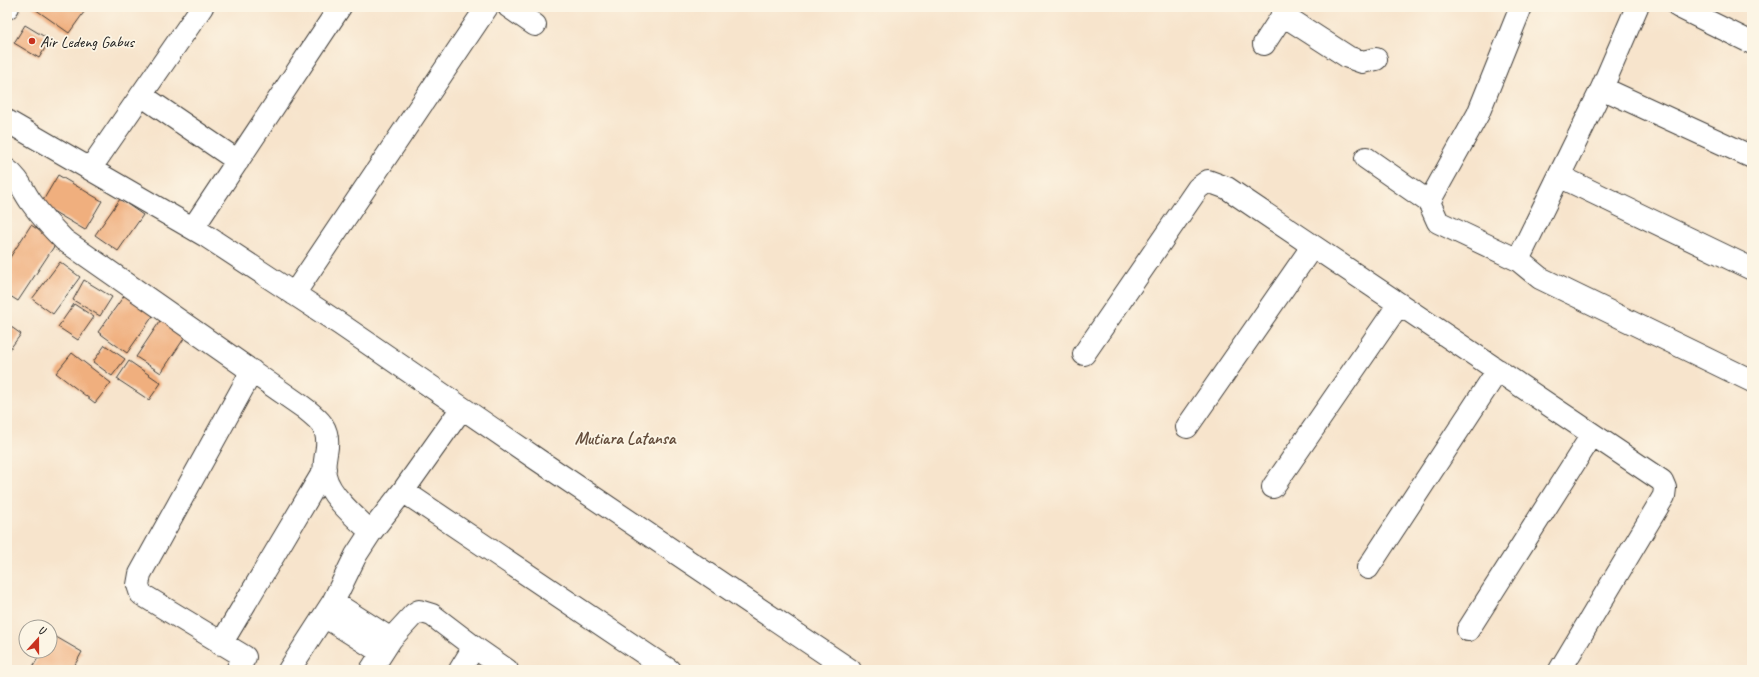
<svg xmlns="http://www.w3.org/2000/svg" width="1759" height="677" viewBox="0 0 1759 677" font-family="Caveat,sans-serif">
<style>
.building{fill:#f0af7e}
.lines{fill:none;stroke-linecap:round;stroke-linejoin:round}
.minor-casing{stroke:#3d3a36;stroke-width:24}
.minor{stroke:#fff;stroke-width:22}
.poi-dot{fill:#c8321e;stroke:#fcf5e5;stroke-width:1.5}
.labels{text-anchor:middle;stroke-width:3.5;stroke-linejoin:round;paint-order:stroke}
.poi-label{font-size:16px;fill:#1c1c1c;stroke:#fcf5e5;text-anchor:start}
.neighbourhood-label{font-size:17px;font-weight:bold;fill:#664f3e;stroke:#fcf5e5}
</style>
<rect width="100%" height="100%" fill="#fcf5e5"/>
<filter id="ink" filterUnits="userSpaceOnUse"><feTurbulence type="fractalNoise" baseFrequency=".025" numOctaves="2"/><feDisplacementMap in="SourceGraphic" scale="8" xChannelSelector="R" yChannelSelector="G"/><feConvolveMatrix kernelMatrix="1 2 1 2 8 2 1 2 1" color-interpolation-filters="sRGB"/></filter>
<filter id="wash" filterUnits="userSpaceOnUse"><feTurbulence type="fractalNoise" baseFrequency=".012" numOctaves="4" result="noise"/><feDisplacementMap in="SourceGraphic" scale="16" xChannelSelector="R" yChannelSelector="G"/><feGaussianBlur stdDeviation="0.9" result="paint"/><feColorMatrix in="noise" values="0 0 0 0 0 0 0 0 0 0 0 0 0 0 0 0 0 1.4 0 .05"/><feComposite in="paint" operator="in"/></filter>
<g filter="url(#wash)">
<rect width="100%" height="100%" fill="#f7e4cc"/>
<g id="blocks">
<!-- building -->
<path class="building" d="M32 7H85L87 8 69 33Z
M25 25 50 40 39 58 14 43Z
M58 175 102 201 85 230 41 204Z
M120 199 143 215 118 251 95 235Z
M31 225 57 242 18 301 7 294V262Z
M60 262 80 277 53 314 32 299Z
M84 280 112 297 100 316 73 300Z
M126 293 155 313 127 353 98 332Z
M74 304 94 317 78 340 58 327Z
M162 318 187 334 161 373 136 357Z
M7 324 21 334 7 353Z
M105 345 125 359 112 376 93 362Z
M72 353 111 383 95 403 56 373Z
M129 361 161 383 149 400 117 379Z
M51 634 82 652 72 670H31L42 651H50Z"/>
</g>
</g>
<g filter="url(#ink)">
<use href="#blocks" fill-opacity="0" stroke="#3d3a36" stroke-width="1"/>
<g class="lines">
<defs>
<path id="minor" d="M509 7 535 25
M1637 7 1602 88 1518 260 1540 278 1752 381
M1679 7 1752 43
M7 8 8 7
M1283 15 1348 57 1362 62 1376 59
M1264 44 1288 7
M1602 88 1752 157
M141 95 238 161
M7 121 206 236 340 324 538 460 850 670
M1366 158 1429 202
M90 169 202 7
M7 170C19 178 23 191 31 202 41 216 52 228 64 240L303 407C318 419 329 426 327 447 326 456 323 465 325 475 329 495 356 518 371 532
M1559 176 1752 269
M193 228 340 7
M1518 260 1438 222 1429 202 1478 114 1521 7
M294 294 487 7
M1084 354 1198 188 1208 181 1227 188 1662 481 1665 488 1664 496 1560 670
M1187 427 1312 247
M1273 487 1399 304
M403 491 669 670
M1368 568 1498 370
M333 602 391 639
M324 616 382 653
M1468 630 1592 435
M221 644 325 469
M237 670 245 657 141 594 138 585 140 574 252 371
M289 670 333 602 356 555 371 532 403 491 462 408
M371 670 391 639 414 614 419 611 432 615 474 647 507 670
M460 670 474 647"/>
</defs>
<!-- minor casing -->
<use href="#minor" class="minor-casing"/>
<!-- minor -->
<use href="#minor" class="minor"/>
</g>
</g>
<!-- markers -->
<circle class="poi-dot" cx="32" cy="41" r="4"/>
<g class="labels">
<!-- poi labels -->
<g class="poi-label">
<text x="40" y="47">Air Ledeng Gabus</text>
</g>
<!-- neighbourhood labels -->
<g class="neighbourhood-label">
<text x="625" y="444">Mutiara Latansa</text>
</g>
</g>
<!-- margin -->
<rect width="1759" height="677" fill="none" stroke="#fcf5e5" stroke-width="24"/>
<!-- north arrow -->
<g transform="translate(38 639) rotate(21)"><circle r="19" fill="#fcf5e5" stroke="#a29e95"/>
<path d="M0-3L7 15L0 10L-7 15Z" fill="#c8321e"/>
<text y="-6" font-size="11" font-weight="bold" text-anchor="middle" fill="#1c1c1c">U</text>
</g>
</svg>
